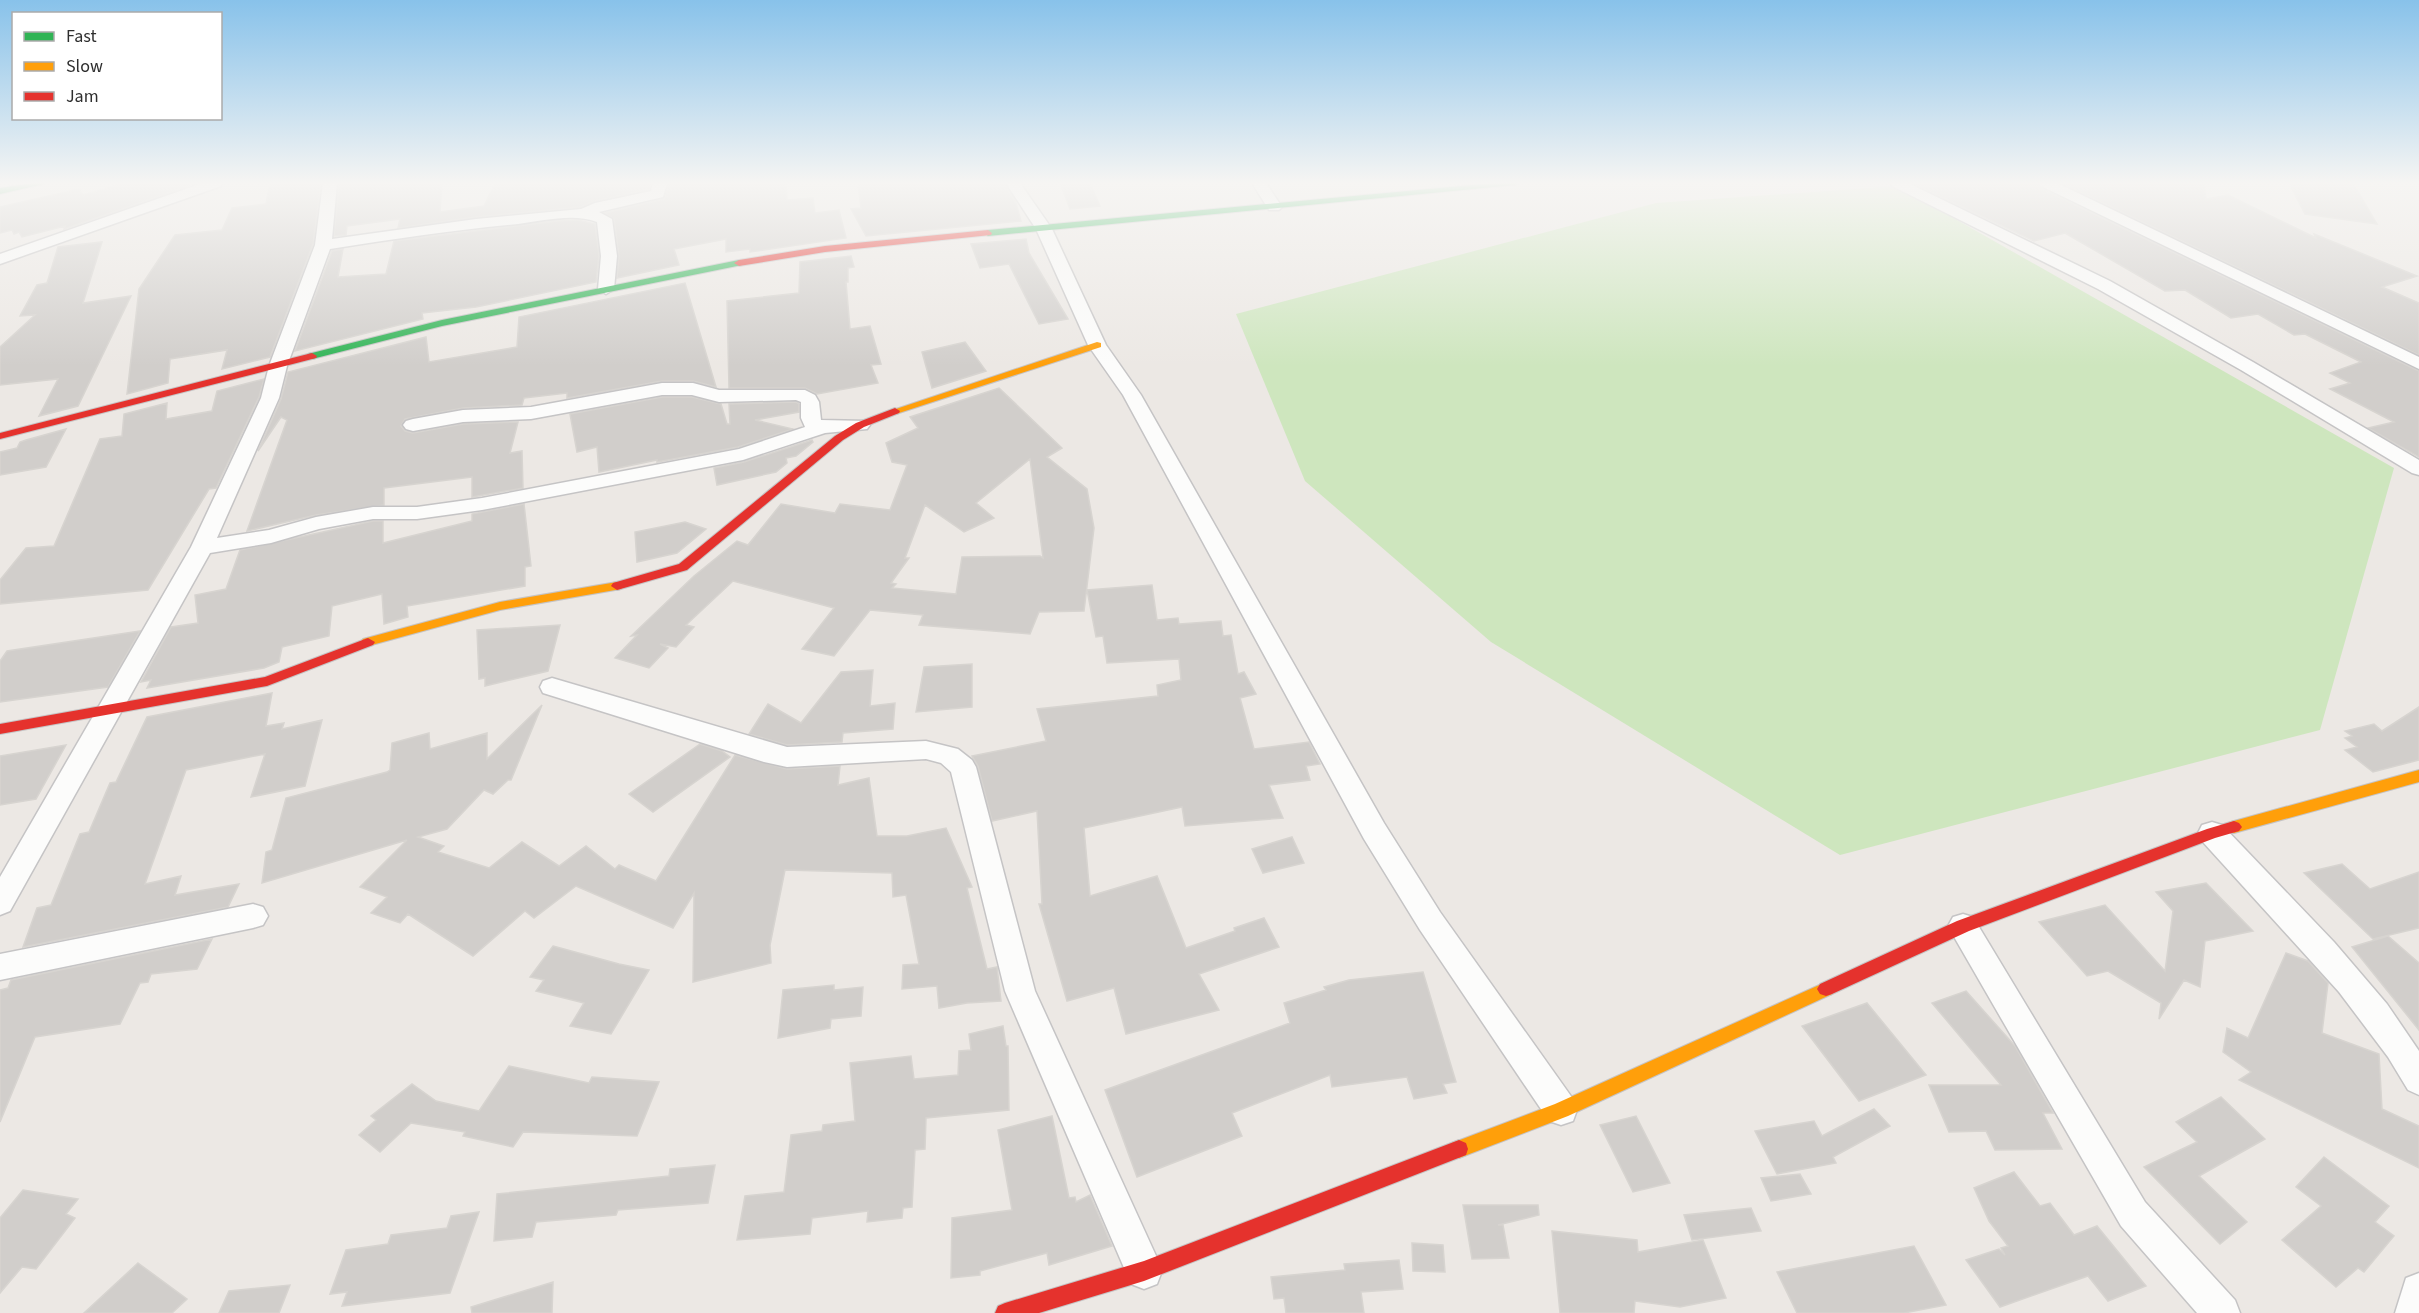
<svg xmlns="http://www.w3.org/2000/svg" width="2419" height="1313" viewBox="0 0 2419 1313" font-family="'Source Sans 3',sans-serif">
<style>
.green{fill:#cee6be}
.building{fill:#d1cecb;stroke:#d7d4d0;stroke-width:1.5;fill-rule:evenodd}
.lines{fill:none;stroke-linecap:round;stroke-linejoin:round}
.street-casing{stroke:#c5c4c5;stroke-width:3}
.fast-casing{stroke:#c5c4c5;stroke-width:2}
.slow-casing{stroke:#c5c4c5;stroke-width:2}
.jam-casing{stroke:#c5c4c5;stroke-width:2}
.street{fill:#fcfcfb;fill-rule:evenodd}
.fast{fill:#30b455;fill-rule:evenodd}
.slow{fill:#ff9f0a;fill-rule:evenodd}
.jam{fill:#e5322d;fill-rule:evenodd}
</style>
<rect width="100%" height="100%" fill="#ece8e4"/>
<!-- green -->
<path class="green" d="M1897 186 2394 468 2320 730 1840 855 1491 642 1305 481 1236 314 1656 203Z"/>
<!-- building -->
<path class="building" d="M125 183H188L189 186 64 229 65 226 22 237 19 232 14 234 12 230 0 233V207L79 189 83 195Z
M270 183H321L313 244 270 357 222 369 227 350 170 359 168 383 127 394 139 289 175 235 222 230 232 208 266 204Z
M339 183H442L440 212 484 206 495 183H651L649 189 595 201 580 207 476 217 398 228 400 219 347 226 346 235 334 236Z
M669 183H786L787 200 813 198 815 213 839 210 846 238 750 252V249L726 252V239L674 249 679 265 617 278 619 256 614 219 605 213 664 199Z
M872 183H1004L1016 203 1021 221 866 236 851 209 861 208 858 184Z
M1060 183H1090L1100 206 1070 209Z
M1912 183H2037L2040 188 2419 371V457L2368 428 2394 422 2330 389 2350 383 2330 373 2361 362 2305 334 2294 335 2258 314 2231 318 2185 290 2165 291 2065 233 2034 241Z
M2061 183H2204L2206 199 2228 195 2316 238 2314 234 2417 276 2382 287 2419 303V355Z
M2289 183H2353L2377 224 2305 214Z
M578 220 595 224 599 256 596 282 476 307 422 313 423 319 295 351 332 251 343 249 338 277 386 274 394 241 558 221Z
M1026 239 1029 253 1068 319 1039 324 1009 264 980 268 971 244Z
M102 242 83 303 131 296 78 406 39 416 58 379 0 385V347L35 315 20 316 37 285 47 283 58 247Z
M851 256 854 267 848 268V282H846L850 329 870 326 881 364 871 365 878 383 817 394 805 388H729L727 301 799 293 800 262Z
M685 283 716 387 693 381H662L567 398V393L524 398 522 405 463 408 405 419 401 426 405 431 413 433 463 424 518 422 510 453 522 451 523 488 472 497V477L384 488V505L316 515 247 531 287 420 281 417 258 451 281 399 288 372 426 337 429 362 517 347 519 317Z
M965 342 986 371 932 388 922 352Z
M264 379 259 397 216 488 209 489 148 590 0 604V580L26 548 54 546 100 439 122 436 124 414 167 403 166 419 212 411 217 391Z
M999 388 1062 448 1047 457 1087 489 1094 528 1084 611 1039 612 1030 634 919 625 923 615 870 610 834 656 802 649 834 608 733 581 686 625 694 627 676 647 660 644 668 648 649 668 615 658 637 635 631 636 694 576 737 541 748 545 781 504 835 513 840 504 890 510 907 465 892 462 886 443 918 428 910 417ZM1030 459 1043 558 1040 556 962 557 956 594 892 588 896 584 891 583 909 558H905L925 505 964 532 994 518 976 503Z
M662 397H692L721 404 727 424H730L729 404 796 402 799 404V412L755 420 793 429 738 447 657 462V460L599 472 597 447 577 452 570 414Z
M66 429 46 467 0 475V452L17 448 20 442 26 440Z
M812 440 813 442 796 456 786 458 787 463 776 472 717 485 714 468 744 462Z
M524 504 531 566 525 567V586L407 606 408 617 384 624 382 594 332 606 329 636 282 647 279 662 264 668 147 688 151 680 141 682 171 627 198 623 195 595 226 589 240 550 373 521H383V543L472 521V514Z
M685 522 706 529 677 553 637 562 635 532Z
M1152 585 1157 620 1178 618 1179 624 1221 621 1223 636 1231 635 1238 674 1244 672 1256 694 1240 698 1254 749 1309 742 1320 764 1306 766 1310 780 1269 785 1283 818 1185 826 1182 807 1084 828 1090 896 1157 876 1186 948 1235 931 1234 928 1264 918 1279 947 1199 974 1219 1010 1126 1034 1114 988 1067 1001 1039 904H1042L1037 811 992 821 978 766 972 756 1046 741 1037 709 1158 696 1157 685 1181 680 1179 659 1107 663 1103 636 1096 637 1087 590Z
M560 625 548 671 485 686V678L479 679 477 630Z
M140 631 108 687 0 702V661L7 651Z
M972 664V707L916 712 924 667Z
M873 670 870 706 895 703 893 729 843 733 842 742 787 745 749 734 768 704 801 723 841 672Z
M272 693 266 726 284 723 282 729 322 720 305 786 251 797 265 754 186 770 145 884 181 876 175 895 239 884 228 907 23 947 37 908 51 905 80 834 89 832 110 783 116 782 147 717Z
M542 705 511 780H508L493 794 484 790 447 829 418 837 444 846 438 852 489 868 522 842 559 866 586 846 615 869 619 865 656 881 735 755 787 769 840 766 838 785 869 778 877 836H907L946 828 972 887 967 888 987 969 997 967 1001 1001 967 1003 939 1008 937 986 902 989 903 965 919 964 906 895 893 897 892 873 785 870 770 945 771 963 693 982 694 893 673 928 576 886 534 918 525 911 473 956 408 914 400 923 371 913 387 897 360 887 407 840 262 883 266 852 272 850 286 798 387 772 390 770 392 743 429 733 430 749 487 733V759Z
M2419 707V760L2373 772 2345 750 2357 747 2345 738 2352 736 2345 731 2374 724 2382 731Z
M700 744 722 751 730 757 653 812 629 794Z
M66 745 36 799 0 805V756Z
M1292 837 1304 863 1263 873 1252 849Z
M2342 864 2370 889 2419 872V928L2373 939 2304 873Z
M2206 883 2253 931 2205 941 2200 987 2184 980 2159 1019 2161 1003 2108 971 2087 976 2039 922 2105 905 2165 971 2173 911 2156 892Z
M2388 936 2419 963V1030L2352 947Z
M212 939 197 969 151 974 148 982 140 983 120 1024 35 1037 0 1122V990L8 988 11 980Z
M553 946 619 964 649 970 611 1034 570 1026 584 1003 536 991 544 980 530 977Z
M2286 953 2308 961 2328 983 2322 1033 2379 1054 2382 1109 2419 1126V1168L2239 1080 2251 1072 2223 1052 2227 1028 2248 1038Z
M1423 972 1456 1082 1443 1084 1447 1093 1414 1099 1407 1077 1332 1087 1330 1075 1232 1113 1242 1136 1137 1177 1105 1090 1290 1023 1284 1003 1326 990 1324 987 1349 980Z
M834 985V990L863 987 861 1016 831 1019 830 1028 778 1038 783 990Z
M1966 991 2015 1046 2053 1113H2043L2062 1149 1995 1150 1986 1131 1949 1132 1929 1085H2001L1932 1003Z
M1867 1003 1926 1075 1859 1101 1802 1026Z
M1003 1026 1006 1046H1008L1009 1110 926 1118 925 1149 915 1150 912 1207 903 1208 902 1218 867 1222 868 1211 812 1218 810 1234 737 1240 745 1196 784 1192 791 1135 822 1131 823 1125 855 1121 850 1063 911 1056 914 1079 958 1075 959 1051 971 1050 969 1034Z
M509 1066 589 1083 592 1077 659 1082 637 1136 523 1132 513 1147 463 1136 465 1132 411 1123 380 1152 359 1135 376 1120 371 1116 412 1084 436 1101 479 1111Z
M2221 1097 2265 1139 2199 1176 2247 1222 2220 1244 2144 1167 2197 1142 2176 1122Z
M1874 1109 1890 1126 1833 1157 1836 1163 1777 1174 1755 1131 1814 1121 1822 1136Z
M1052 1116 1069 1198 1075 1197 1076 1202 1090 1195 1112 1246 1049 1265 1047 1253 980 1271V1275L951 1278 952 1218 1012 1210 998 1130Z
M1636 1116 1670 1183 1633 1192 1600 1125Z
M2324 1157 2389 1206 2375 1222 2394 1236 2364 1272 2358 1268 2336 1287 2282 1240 2321 1206 2296 1187Z
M715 1165 708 1203 618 1210 616 1215 536 1222 532 1237 494 1241 497 1194 669 1176 670 1169Z
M2014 1172 2040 1206 2050 1203 2074 1235 2097 1226 2146 1286 2108 1301 2088 1276 2000 1307 1966 1260 1999 1249 2005 1255 2001 1248 2008 1246 1989 1221 1974 1188Z
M1800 1174 1811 1194 1771 1201 1761 1178Z
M23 1190 78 1199 66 1214 75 1218 36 1269 22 1267 0 1293V1218Z
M1463 1205H1538L1539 1215 1498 1225H1503L1509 1258 1472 1259Z
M1751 1208 1761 1231 1692 1240 1684 1215Z
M479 1212 450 1293 342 1306 347 1292 330 1294 346 1250 388 1244 391 1235 447 1228 451 1216Z
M1552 1231 1637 1240 1638 1252 1703 1240 1726 1298 1680 1307 1635 1301 1634 1313H1560Z
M1412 1243 1443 1245 1445 1272 1413 1271Z
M1914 1246 1946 1305 1904 1313H1797L1777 1272Z
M1399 1260 1403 1289 1361 1292 1364 1313H1286L1284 1298 1274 1299 1271 1277 1345 1270 1344 1264Z
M138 1263 187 1299 172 1313H84Z
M553 1282 552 1313H472L471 1307Z
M290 1285 279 1313H219L229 1291Z"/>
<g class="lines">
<defs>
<path id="street" d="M203 183H223L221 186 0 264V254Z
M323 183H337L332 239 476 219 581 209 595 203 651 191 653 183H667L663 197 599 212 612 219 617 256 614 289 606 294 598 289 601 256 597 222C573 213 543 221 518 224 455 230 393 239 330 249L287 366 279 398 217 538 269 530 316 517 373 507H417L482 498 739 449 805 427 801 418V402L796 400 719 402 692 395H662L531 419 463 422 413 431 406 429 403 425 406 421 413 419 463 410 531 407 662 383H693L719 390H805L815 395 819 402 821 420 867 421 870 425 867 429 825 433 743 460 482 510 417 519H373L319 529 271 543 210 553 10 911 0 915V877L191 547 261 398 269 366 315 245Z
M1006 183H1020L1052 229 1106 345 1141 395 1384 823 1440 912 1573 1099 1577 1110 1573 1121 1561 1125 1549 1121 1420 930 1364 839 1123 395 1088 345 1036 229Z
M1252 183H1266L1282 207 1279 210H1269Z
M1890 183H1908L2110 281 2253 362 2419 460V475L2412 473 2241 370 2098 289 1892 186Z
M2039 183H2057L2419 357V369L2041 186Z
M552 678 787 747 926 741 958 749 972 760 976 767 1035 991 1157 1258 1162 1271 1157 1284 1144 1289 1131 1284 1005 991 951 772 941 763 926 759 787 767 764 762 543 693 540 687 543 681Z
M2212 822 2222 825 2334 942 2387 1004 2419 1051V1095L2408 1090 2388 1057 2339 992 2202 841 2198 833 2202 825Z
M253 904 263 907 268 916 263 925 253 928 0 980V954Z
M1963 914 1973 917 2145 1202 2235 1300 2240 1313H2197L2121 1226 1953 935 1948 926 1953 917Z
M2419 1273V1313H2395L2406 1278Z"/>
<path id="fast" d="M33 183H48L0 194V188Z
M1493 183H1518L1514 185 988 236 984 233 988 230Z
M739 260 744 263 742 265 442 326 312 359 307 356 308 354 442 320Z"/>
<path id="slow" d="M1097 342 1101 343V347L899 413 895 414 890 411Z
M617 582 621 583 623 586 621 589 500 610 368 646 361 642 363 639 500 602Z
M2419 770V782L2234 833 2229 831 2226 827 2229 823 2234 821Z
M1826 982 1832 984 1835 989 1832 994 1568 1116 1459 1158 1452 1155 1450 1149 1452 1143 1555 1104Z"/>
<path id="jam" d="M988 230 992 233 991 235 825 252 739 266 734 263 739 260 825 246Z
M312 353 317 356 316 358 0 439V433Z
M895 408 900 411 899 413 864 427 843 440 687 570 617 590 611 586 613 583 679 564 835 436 856 423Z
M368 638 375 642 373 645 267 686 0 734V724L265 677Z
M2234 821 2239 823 2242 827 2239 831 2215 838 1969 931 1832 994 1826 996 1820 994 1817 989 1820 984 1957 921 2207 829Z
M1459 1140 1466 1143 1468 1149 1466 1155 1144 1281 1039 1313H995L998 1306 1005 1303 1144 1261Z"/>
</defs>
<!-- street casing -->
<use href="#street" class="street-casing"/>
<!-- fast casing -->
<use href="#fast" class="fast-casing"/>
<!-- slow casing -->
<use href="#slow" class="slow-casing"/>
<!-- jam casing -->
<use href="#jam" class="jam-casing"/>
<!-- street -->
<use href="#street" class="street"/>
<!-- fast -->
<use href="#fast" class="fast"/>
<!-- slow -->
<use href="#slow" class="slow"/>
<!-- jam -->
<use href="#jam" class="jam"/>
</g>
<!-- sky -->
<linearGradient id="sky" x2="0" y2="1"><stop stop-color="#88c2ea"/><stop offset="0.5" stop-color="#f6f5f3"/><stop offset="1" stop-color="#f6f5f3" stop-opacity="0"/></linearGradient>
<rect width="2419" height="366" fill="url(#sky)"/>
<!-- legend -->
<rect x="12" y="12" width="210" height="108" fill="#ffffff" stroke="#ababab" stroke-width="1.5"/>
<rect x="24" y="32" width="30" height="9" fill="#30b455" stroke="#ababab" stroke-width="1.5"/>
<text x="66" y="42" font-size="18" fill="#2e2e2e">Fast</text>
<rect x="24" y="62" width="30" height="9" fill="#ff9f0a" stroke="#ababab" stroke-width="1.5"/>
<text x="66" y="72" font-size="18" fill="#2e2e2e">Slow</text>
<rect x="24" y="92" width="30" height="9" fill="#e5322d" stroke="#ababab" stroke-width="1.5"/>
<text x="66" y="102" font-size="18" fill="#2e2e2e">Jam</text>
</svg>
